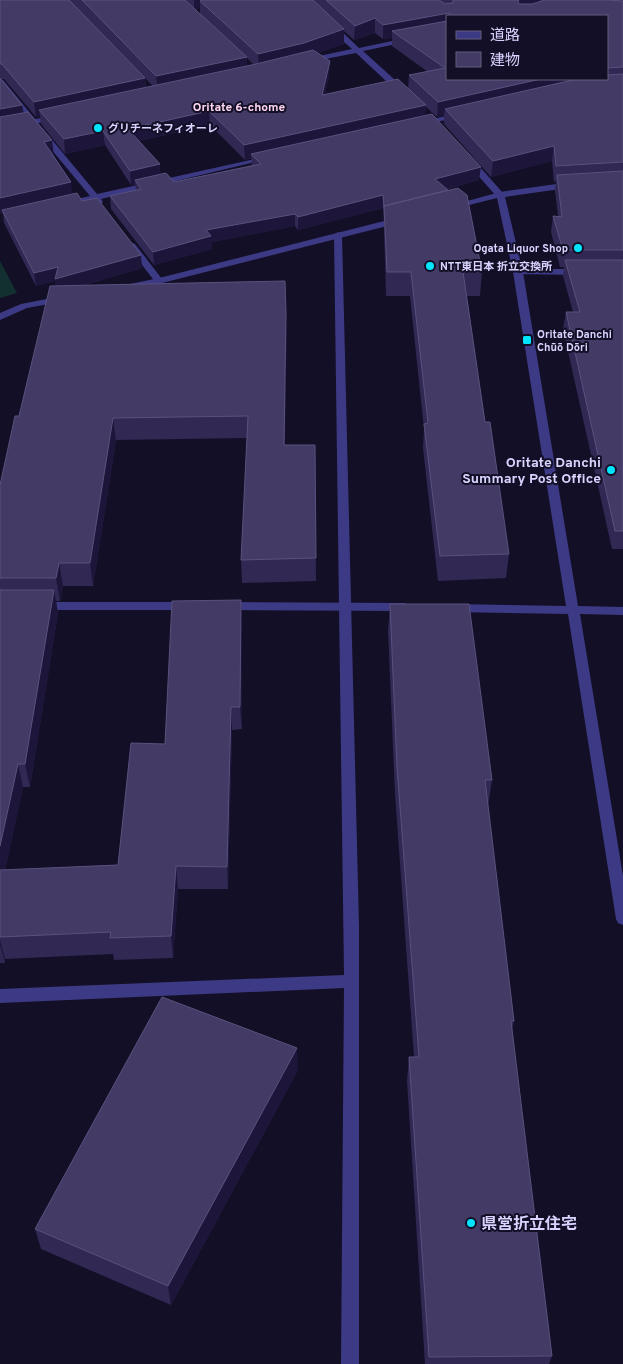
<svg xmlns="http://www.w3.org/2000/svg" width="623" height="1364" viewBox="0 0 623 1364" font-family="Overpass,'Noto Sans JP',sans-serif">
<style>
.green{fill:#12302f}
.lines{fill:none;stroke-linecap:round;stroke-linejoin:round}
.minor{fill:#3d3a85;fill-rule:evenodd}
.tertiary{fill:#3d3a85;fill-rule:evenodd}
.wall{fill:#312854;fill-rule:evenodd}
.shaded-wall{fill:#1d163a}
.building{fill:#433a66;stroke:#5a527e}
.poi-dot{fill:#00e5ff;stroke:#130f26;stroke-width:2}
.labels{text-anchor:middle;stroke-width:4;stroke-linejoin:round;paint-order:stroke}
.far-poi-label{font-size:11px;font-weight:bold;fill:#d9d4ff;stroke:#130f26;text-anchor:start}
.far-neighbourhood-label{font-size:12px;font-weight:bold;fill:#ffd6f0;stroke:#130f26}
.poi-label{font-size:14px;font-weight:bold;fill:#d9d4ff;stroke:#130f26;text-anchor:end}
.near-poi-label{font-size:16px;font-weight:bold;fill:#d9d4ff;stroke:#130f26;text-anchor:start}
</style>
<rect width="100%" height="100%" fill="#130f26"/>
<!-- green -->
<path class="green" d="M0 261 17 293 0 298Z"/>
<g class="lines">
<!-- minor -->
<path class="minor" d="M328 24H334L359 48 411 37V41L363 51 406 90V94H400L356 53 305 63V59L352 49 328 28Z
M0 80H3L35 119 59 115V119L38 123 97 194 268 156 272 158 101 199 103 202 99 205 93 200 63 206V202L90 196 31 125 0 131V127L28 121 0 87Z
M461 112H464V116L422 125 418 123Z
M466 158H472L503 193V197H497L466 162Z
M338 232 342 235 359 926V1364H341L344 988 0 1003V989L344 975 334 235Z
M132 243 135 244 162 279V283H156L129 248V244Z
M518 269H580L585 272 580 275 515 274 513 272Z"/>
<!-- tertiary -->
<path class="tertiary" d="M571 182 574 183V187L505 197 523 272 578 606 623 607V615L580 614 623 876V925L618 923 616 919 568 614 452 612 446 608 452 604 566 606 513 272 497 198 453 209 449 206 500 192Z
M400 217 403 218V222L162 283 128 290 123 287 125 285 159 278Z
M62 296 67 299 65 301 27 308 0 320V313L21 304Z
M40 602H187L193 606 187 610H40L34 606Z
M225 602 405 603 411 607 405 611 225 610 219 606Z"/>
</g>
<!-- wall -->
<path class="wall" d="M0 0H623V549H612L563 329 566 312H573L563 276 564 267H560L551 232 553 216H558L555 191 556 181 554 182 552 161 491 177 444 124V115L437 117 426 107 425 115 479 180 447 189 482 272 480 296H467L485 422 509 554 506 578 438 581 423 448 424 429 410 296H386L384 229V219L383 220V208L298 230 295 226 212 242V249L154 265 111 209 110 196 136 190 135 184 131 185 105 145 65 154 41 124 40 116 36 117 4 79H1L54 156 73 194 82 201 142 268 85 285 286 313 285 445H315L316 581 242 583 241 560 247 438 116 440 93 586H63L60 601H56L58 613 30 787H23L5 870 118 865 165 744 242 623V729L232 730 228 889H178L173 958 114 960 113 954 5 959V963H0V485L56 286 55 281 36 286 4 223 3 214H0ZM200 8V14L196 9ZM607 16V79H447ZM344 31 354 40 375 33 383 39 392 38V46L428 72 409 75 408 89 325 94 329 75 317 53 344 44ZM247 58 254 65 247 66ZM145 78 153 86 146 88ZM210 125 245 160 251 158 252 165 174 182 160 175 139 141Z
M390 604 492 780 488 806 514 1021 512 1030 552 1356 549 1364H425L407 1081 409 1057H414L395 794 388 631Z
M298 1070 171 1305 41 1249 35 1229Z"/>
<!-- shaded-wall -->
<path class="shaded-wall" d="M194 0H222L200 1V8L194 10Z
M519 0H540V9L518 14V2Z
M449 13V16H447V28L392 31V38L383 39V25Z
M375 18V33L354 40 355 26Z
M344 29V44L304 58 259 69 258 54Z
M247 57V72L158 91 156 76Z
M330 61 329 75 322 108V95Z
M145 78 146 93 39 110 40 116 36 117 34 102Z
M541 79H587L445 109 444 115 437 117 438 102Z
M22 105 25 120 0 125V109Z
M426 105 425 119 251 154V158L245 160 244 145Z
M209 111 210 125 129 143 128 129Z
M103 131 105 145 65 154 64 139Z
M52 140 54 156 47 158 44 142Z
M554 146 552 161 491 177 493 161Z
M160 164 161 179 135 180V184L131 185 130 171Z
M481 167 479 180 434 192 435 179Z
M71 182 73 198 2 210 3 214H0V198Z
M383 195V208L298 230V217Z
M384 206V219L383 220 384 207Z
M295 214V226L212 242V249L154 265 153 252 206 230Z
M141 255 142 268 57 293 55 281 36 286 34 273 58 267Z
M286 313 287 335 284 468V445Z
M113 418 116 440 93 586 90 563Z
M59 563 63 586 60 601 56 578Z
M54 590 58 613 30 787 25 764Z
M241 600 242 623V729L240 707Z
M231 707 232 730 228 889 227 867Z
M18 764 23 787 0 893V846Z
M176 866 178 889 173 958 171 936Z
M0 940 5 959V963L0 945Z
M297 1048 298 1070 171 1305 168 1286Z"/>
<!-- building -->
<path class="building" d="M0 0H69L145 78 34 102 2 64H0Z
M82 0H185L247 57 156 76Z
M203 0H313L344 29 304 43 258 54 200 1Z
M326 0H439L445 4 453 3V0H519L518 2 519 4H532L545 0H607L623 1V67L607 68V16H449V13L383 25 375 18 355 26Z
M447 21V79H541L438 102 409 75 445 68 392 31Z
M313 50 330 61 322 95 398 79 426 105 244 145 209 111 128 129 160 164 130 171 103 131 64 139 39 110 256 64Z
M623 74V162L556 166 554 146 493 161 445 109 577 79H607V75Z
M0 78 22 105 0 109Z
M28 112 52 140 44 142 71 182 0 198V117Z
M432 114 481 167 435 179 448 190 384 206V207L383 195 298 217 295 214 206 230 211 236 153 252 110 196 141 189 135 180 166 173 174 182 261 164 251 154Z
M623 171V250H563L553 216 562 217 557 175Z
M458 188 467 195 482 272H463L485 422H490L509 554 440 556 424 424 428 423 411 272H387L384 206Z
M77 193 82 201 97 198 141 255 55 279 58 267 34 273 2 210Z
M565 260H623V531H615L566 312H580Z
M285 281 286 313 284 445H315L316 558 241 560 248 416 113 418 90 563H59L56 578H0V485L15 416H19L50 286Z
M0 590H54L25 764H18L0 846Z
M241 600 240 707H231L227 867 176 866 171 936 110 938 111 932 0 937V870L118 865 131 743 165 744 172 601Z
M390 604H469L492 780H485L514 1021H511L552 1356 429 1357 409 1057H419L397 767Z
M162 997 297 1048 168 1286 35 1229Z"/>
<!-- markers -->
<g class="poi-dot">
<circle cx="98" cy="128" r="5"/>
<circle cx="578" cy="248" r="5"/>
<circle cx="430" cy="266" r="5"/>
<rect x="522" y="335" width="10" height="10" rx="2.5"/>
<circle cx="611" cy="470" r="5"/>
<circle cx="471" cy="1223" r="5"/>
</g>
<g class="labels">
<!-- far-poi labels -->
<g class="far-poi-label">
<text x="108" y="132">グリチーネフィオーレ</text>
<text x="568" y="252" text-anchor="end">Ogata Liquor Shop</text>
<text x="440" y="270">NTT東日本 折立交換所</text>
<text x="537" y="338">Oritate Danchi<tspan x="537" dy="13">Chūō Dōri</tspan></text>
</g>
<!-- far-neighbourhood labels -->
<g class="far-neighbourhood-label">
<text x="239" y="111">Oritate 6-chome</text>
</g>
<!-- poi labels -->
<g class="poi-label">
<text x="601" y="467">Oritate Danchi<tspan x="601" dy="16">Summary Post Office</tspan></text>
</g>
<!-- near-poi labels -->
<g class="near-poi-label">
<text x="481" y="1229">県営折立住宅</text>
</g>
</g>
<!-- legend -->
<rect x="446" y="15" width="162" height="65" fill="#130f26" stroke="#625e7d"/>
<rect x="456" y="31" width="25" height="8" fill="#3d3a85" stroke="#625e7d"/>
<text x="490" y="40" font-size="15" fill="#d9d4ff">道路</text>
<rect x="456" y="52" width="25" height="15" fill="#433a66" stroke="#625e7d"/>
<text x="490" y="65" font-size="15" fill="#d9d4ff">建物</text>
</svg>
